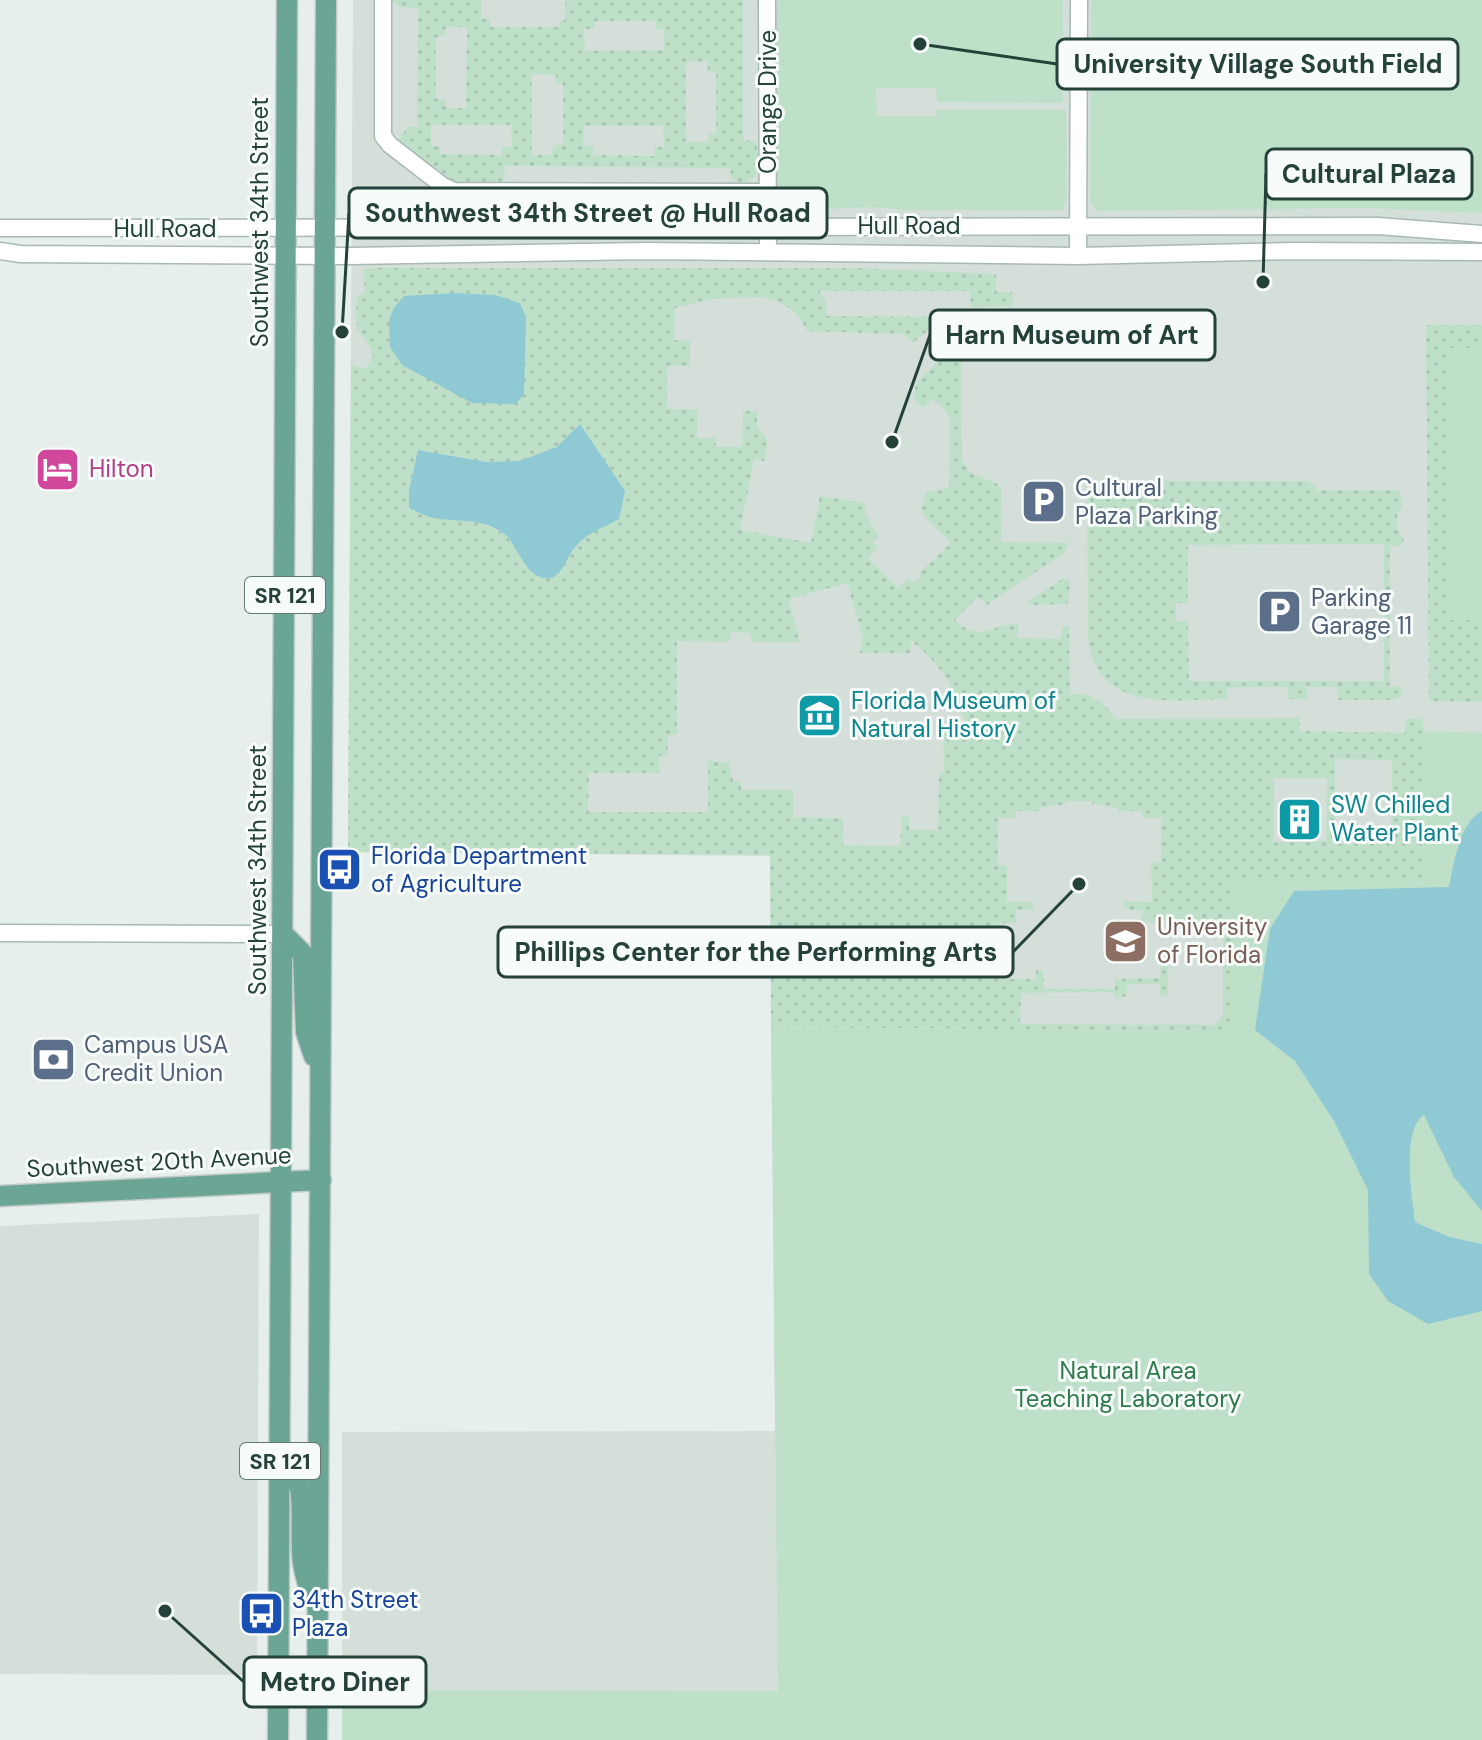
<svg xmlns="http://www.w3.org/2000/svg" width="1482" height="1740" viewBox="0 0 1482 1740" font-family="'DM Sans',sans-serif">
<style>
.built{fill:#d4dfda}
.grass{fill:url(#grass-dots);fill-rule:evenodd}
.park{fill:#bfe0c8}
.water{fill:#8ec9d4}
.lines{fill:none;stroke-linecap:round;stroke-linejoin:round}
.minor-casing{stroke:#a8b8b2;stroke-width:19}
.major-casing{stroke:#c2cac8;stroke-width:23}
.minor{stroke:#fff;stroke-width:16}
.major{stroke:#6aa596;stroke-width:20}
.labels{text-anchor:middle;stroke-width:6;stroke-linejoin:round;paint-order:stroke}
.shield{fill:#f7fbf9;stroke:#637a73;stroke-width:2}
.shield-label{font-size:22px;font-weight:bold;fill:#24423a}
.street-label{font-size:24px;fill:#24423a;stroke:#f7fbf9}
.hotel-label{font-size:24px;fill:#b23c85;stroke:#f7fbf9;text-anchor:start}
.service-label{font-size:24px;fill:#4e5e75;stroke:#f7fbf9;text-anchor:start}
.culture-label{font-size:24px;fill:#0d838f;stroke:#f7fbf9;text-anchor:start}
.transit-label{font-size:24px;fill:#164399;stroke:#f7fbf9;text-anchor:start}
.education-label{font-size:24px;fill:#785e54;stroke:#f7fbf9;text-anchor:start}
.park-label{font-size:24px;fill:#2d7a4b;stroke:#f7fbf9}
.leader{fill:none;stroke:#24423a;stroke-width:3}
.callout-dot{fill:#24423a;stroke:#f7fbf9;stroke-width:3}
.callout{fill:#f7fbf9;stroke:#24423a;stroke-width:3}
.callout-label{font-size:26px;text-anchor:middle;font-weight:bold;fill:#24423a}
</style>
<defs>
<pattern id="grass-dots" width="8" height="8" patternUnits="userSpaceOnUse" patternTransform="scale(2)"><rect width="8" height="8" fill="#bfe0c8"/><path d="M2 2h.1M6 6h.1" fill="none" stroke="#a4c1ad" stroke-width="1.8" stroke-linecap="round"/></pattern>
</defs>
<rect width="100%" height="100%" fill="#e6efeb"/>
<!-- built -->
<path class="built" d="M353 0H1482V1740H342V1432L775 1431 770 856 348 852Z
M259 1214 257 1675 0 1674V1226Z"/>
<!-- grass -->
<path class="grass" d="M392 0H481V19H490V27H559L560 21 565 20V0H743V140L753 141 757 146C758 163 762 181 740 183L731 178 730 168 505 166 504 179 500 182 456 183 398 140 408 127H417L418 8 400 7ZM595 21H656V29H664V50L585 51 584 29H594ZM446 27H467L466 108H446V100L436 99V37L445 36ZM707 61 708 71 716 72V134H708V142H686V62ZM532 74 556 75V83L563 84V145H553L552 155H532ZM431 125H511L512 147H502V155L441 154 440 146H431ZM584 126H663L664 147H655L654 156 593 155V146L583 145Z
M374 268H856L996 274 1421 273 996 274V292H1012L1013 306 972 307 969 291H819L826 303 827 316 953 317 961 328 962 460C973 482 986 474 1001 487L1002 542 1069 543 1065 552 987 605 978 597 955 620C982 645 990 623 1018 624V638L1061 639 1062 626H1069L1070 694C1092 693 1104 700 1115 719L1299 718 1300 731 1405 733 1406 719H1422L1425 731V878L1231 877V1031L771 1027 770 855 348 852 351 364 365 369 373 357 370 347 357 328 356 300 365 290 363 270ZM754 297C777 298 798 308 807 331L904 334 913 343 929 329 949 351 916 383 914 399 923 408 933 399 945 410 950 419 949 488 926 492 921 512 951 543 919 573 921 576 915 583 908 578 898 588 868 558 878 547 873 542 879 536 866 515 864 503 820 496 811 543 740 530 754 460 764 461C768 447 770 436 757 427V411H743L742 447H716L715 438H697V409H667V366H690V341L674 340 675 308 712 299ZM557 447 610 524 593 529 570 554 533 573 505 534 409 491 418 450 486 462 519 461ZM847 583 863 638 860 653H910L911 641C939 661 959 693 965 727H943L944 773 939 774 938 830H909V817H902L900 846 843 845V818L793 817V790H741V782L733 781 729 762 708 761V812H588L589 773H659V756L668 755V735L677 734V641L730 642 731 632 751 633V642H800L789 599ZM1335 759 1392 760 1391 842 1340 844V840H1335ZM1274 778H1327L1326 841 1274 842ZM1066 801H1092V804L1118 808V811H1142V818H1161V862L1151 863 1152 902H1124V907L1129 910H1142V922H1223V1014L1215 1025 1020 1024 1021 993 1114 992 1115 999 1126 996 1128 984H1159L1161 997 1168 995V962L1164 959H1161L1160 978 1115 979V989H1044L1043 970H1036V979H999L998 923H1016V910H1034V902H1007V865H998V818H1016V811H1039L1040 808 1065 804Z
M1426 325H1482V348H1449L1450 620H1482V702L1429 701Z
M1118 481H1309L1318 490H1399L1402 506 1397 515V528L1404 540 1401 546H1390V686L1402 688 1400 697 1393 700H1338L1337 687H1307V699H1288V687L1227 688V699C1173 700 1099 713 1088 640L1087 499C1092 483 1102 481 1118 481ZM1384 544V681H1189L1188 622 1176 621V603H1188V545Z
M1064 578 1070 580 1068 604 1028 605 1029 601Z"/>
<!-- park -->
<path class="park" d="M777 0H1063V103L937 102 936 88H876L877 116H936L937 110H1066L1067 199 1063 210H903C863 203 823 212 783 211L777 196Z
M1091 0H1482V213L1368 208 1096 211 1090 200Z
M1449 348H1482V620H1449Z
M1425 731 1482 733V1740H342V1690L778 1691 771 1027 1230 1031 1231 877 1424 878Z"/>
<!-- water -->
<path class="water" d="M455 293 495 295 520 303 526 317 524 394 516 404 472 403 402 365 390 347 389 320 394 308 404 296Z
M580 424 625 491 619 519C599 531 589 530 573 550 567 558 561 576 551 578 525 582 519 545 503 533 472 511 441 530 409 507V491L418 450 486 462 519 461 557 447Z
M1482 811V1211L1454 1177 1424 1115C1401 1129 1412 1198 1415 1222L1449 1237 1482 1244V1311L1428 1324 1388 1301 1369 1274 1368 1190 1334 1121 1295 1061 1255 1030 1270 929 1294 891 1449 887C1454 865 1459 822 1482 811Z"/>
<g class="lines">
<defs>
<path id="minor" d="M383 0V136L390 145 443 186 454 191 768 192
M767 0 768 251
M0 228 1378 226 1482 234
M0 251 20 254 351 256 645 251 1078 256 1293 251 1482 252
M1078 256 1079 0
M0 933 283 934"/>
<path id="major" d="M283 934 303 954 306 1032 314 1056
M0 1196 321 1180
M280 1469 296 1481 300 1487C306 1525 294 1561 314 1597
M278 1740 287 0
M317 1740 326 0"/>
</defs>
<!-- minor casing -->
<use href="#minor" class="minor-casing"/>
<!-- major casing -->
<use href="#major" class="major-casing"/>
<!-- minor -->
<use href="#minor" class="minor"/>
<!-- major -->
<use href="#major" class="major"/>
</g>
<!-- icons -->
<defs>
<symbol id="hotel-square" viewBox="-11 -11 22 22"><rect x="-9" y="-9" width="18" height="18" rx="4" fill="#d1479c" stroke="#f7fbf9"/><path d="M-6-4.5h1.5V1H6V5H4.5V3h-9V5H-6ZM-4 0a1.8 1.8 0 1 1 3.6 0ZM.5 0V-2.5h3Q6-2.5 6 0Z" fill="#fff"/></symbol>
<symbol id="parking-square" viewBox="-11 -11 22 22"><rect x="-9" y="-9" width="18" height="18" rx="4" fill="#5c6f8a" stroke="#f7fbf9"/><path d="M-3.5-5.5H1a3.5 3.5 0 0 1 0 7H-1V5.5H-3.5ZM-1-3.4V-.6H.8a1.4 1.4 0 0 0 0-2.8Z" fill="#fff"/></symbol>
<symbol id="museum-square" viewBox="-11 -11 22 22"><rect x="-9" y="-9" width="18" height="18" rx="4" fill="#0f9aa8" stroke="#f7fbf9"/><path d="M0-6L6-3V-2H-6V-3ZM-5-1h2V3h-2ZM-1-1h2V3h-2ZM3-1h2V3H3ZM-6 4H6V6H-6Z" fill="#fff"/></symbol>
<symbol id="building-square" viewBox="-11 -11 22 22"><rect x="-9" y="-9" width="18" height="18" rx="4" fill="#0f9aa8" stroke="#f7fbf9"/><path d="M-4-6H4V6H1V3H-1V6H-4ZM-2.5-4.3h1.7v1.8h-1.7ZM.8-4.3h1.7v1.8H.8ZM-2.5-1h1.7V.8h-1.7ZM.8-1h1.7V.8H.8Z" fill="#fff"/></symbol>
<symbol id="bus-square" viewBox="-11 -11 22 22"><rect x="-9" y="-9" width="18" height="18" rx="4" fill="#1a4fb4" stroke="#f7fbf9"/><path d="M-5-6H5V4H4V6H2V4H-2V6H-4V4H-5ZM-3.5-4V0h7V-4ZM-3.5 1.2v1.5H-2V1.2ZM2 1.2v1.5H3.5V1.2Z" fill="#fff"/></symbol>
<symbol id="university-square" viewBox="-11 -11 22 22"><rect x="-9" y="-9" width="18" height="18" rx="4" fill="#8d6e63" stroke="#f7fbf9"/><path d="M0-5L7-2L0 1L-7-2ZM-4 1L0 2.5L4 1V4Q0 6-4 4Z" fill="#fff"/></symbol>
<symbol id="bank-square" viewBox="-11 -11 22 22"><rect x="-9" y="-9" width="18" height="18" rx="4" fill="#5c6f8a" stroke="#f7fbf9"/><path d="M-6-4H6V4H-6ZM0-2.3a2.3 2.3 0 1 0 0 4.6a2.3 2.3 0 1 0 0-4.6Z" fill="#fff"/></symbol>
</defs>
<g fill-rule="evenodd">
<use href="#hotel-square" x="32" y="444" width="51" height="51"/>
<use href="#parking-square" x="1018" y="476" width="51" height="51"/>
<use href="#parking-square" x="1254" y="586" width="51" height="51"/>
<use href="#museum-square" x="794" y="690" width="51" height="51"/>
<use href="#building-square" x="1274" y="794" width="51" height="51"/>
<use href="#bus-square" x="314" y="844" width="51" height="51"/>
<use href="#university-square" x="1100" y="916" width="51" height="51"/>
<use href="#bank-square" x="28" y="1034" width="51" height="51"/>
<use href="#bus-square" x="236" y="1588" width="51" height="51"/>
</g>
<g class="labels">
<!-- shield labels -->
<g class="shield">
<rect x="245" y="577" width="80" height="36" rx="6"/>
<rect x="240" y="1443" width="80" height="36" rx="6"/>
</g>
<g class="shield-label">
<text x="285" y="603">SR 121</text>
<text x="280" y="1469">SR 121</text>
</g>
<!-- street labels -->
<g class="street-label">
<text transform="translate(768 102) rotate(-90)" y="8">Orange Drive</text>
<text transform="translate(260 222) rotate(-90)" y="8">Southwest 34th Street</text>
<text x="909" y="234">Hull Road</text>
<text x="165" y="237">Hull Road</text>
<text transform="translate(258 870) rotate(-90)" y="8">Southwest 34th Street</text>
<text transform="translate(159 1162) rotate(-3)" y="8">Southwest 20th Avenue</text>
</g>
<!-- hotel labels -->
<g class="hotel-label">
<text x="89" y="477">Hilton</text>
</g>
<!-- service labels -->
<g class="service-label">
<text x="1075" y="496">Cultural<tspan x="1075" dy="28">Plaza Parking</tspan></text>
<text x="1311" y="606">Parking<tspan x="1311" dy="28">Garage 11</tspan></text>
<text x="84" y="1053">Campus USA<tspan x="84" dy="28">Credit Union</tspan></text>
</g>
<!-- culture labels -->
<g class="culture-label">
<text x="851" y="709">Florida Museum of<tspan x="851" dy="28">Natural History</tspan></text>
<text x="1331" y="813">SW Chilled<tspan x="1331" dy="28">Water Plant</tspan></text>
</g>
<!-- transit labels -->
<g class="transit-label">
<text x="371" y="864">Florida Department<tspan x="371" dy="28">of Agriculture</tspan></text>
<text x="292" y="1608">34th Street<tspan x="292" dy="28">Plaza</tspan></text>
</g>
<!-- education labels -->
<g class="education-label">
<text x="1157" y="935">University<tspan x="1157" dy="28">of Florida</tspan></text>
</g>
<!-- park labels -->
<g class="park-label">
<text x="1128" y="1379">Natural Area<tspan x="1128" dy="28">Teaching Laboratory</tspan></text>
</g>
</g>
<!-- callouts -->
<path class="leader" d="M920 44L1057 64M1263 282L1266 174M342 332L349 213M892 442L930 335M1079 884L1013 952M165 1611L244 1682"/>
<g class="callout-dot">
<circle cx="920" cy="44" r="8"/>
<circle cx="1263" cy="282" r="8"/>
<circle cx="342" cy="332" r="8"/>
<circle cx="892" cy="442" r="8"/>
<circle cx="1079" cy="884" r="8"/>
<circle cx="165" cy="1611" r="8"/>
</g>
<g class="callout">
<rect x="1057" y="39" width="401" height="50" rx="8"/>
<rect x="1266" y="149" width="206" height="50" rx="8"/>
<rect x="349" y="188" width="478" height="50" rx="8"/>
<rect x="930" y="310" width="285" height="50" rx="8"/>
<rect x="498" y="927" width="515" height="50" rx="8"/>
<rect x="244" y="1657" width="182" height="50" rx="8"/>
</g>
<g class="callout-label">
<text x="1258" y="73">University Village South Field</text>
<text x="1369" y="183">Cultural Plaza</text>
<text x="588" y="222">Southwest 34th Street @ Hull Road</text>
<text x="1072" y="344">Harn Museum of Art</text>
<text x="756" y="961">Phillips Center for the Performing Arts</text>
<text x="335" y="1691">Metro Diner</text>
</g>
</svg>
